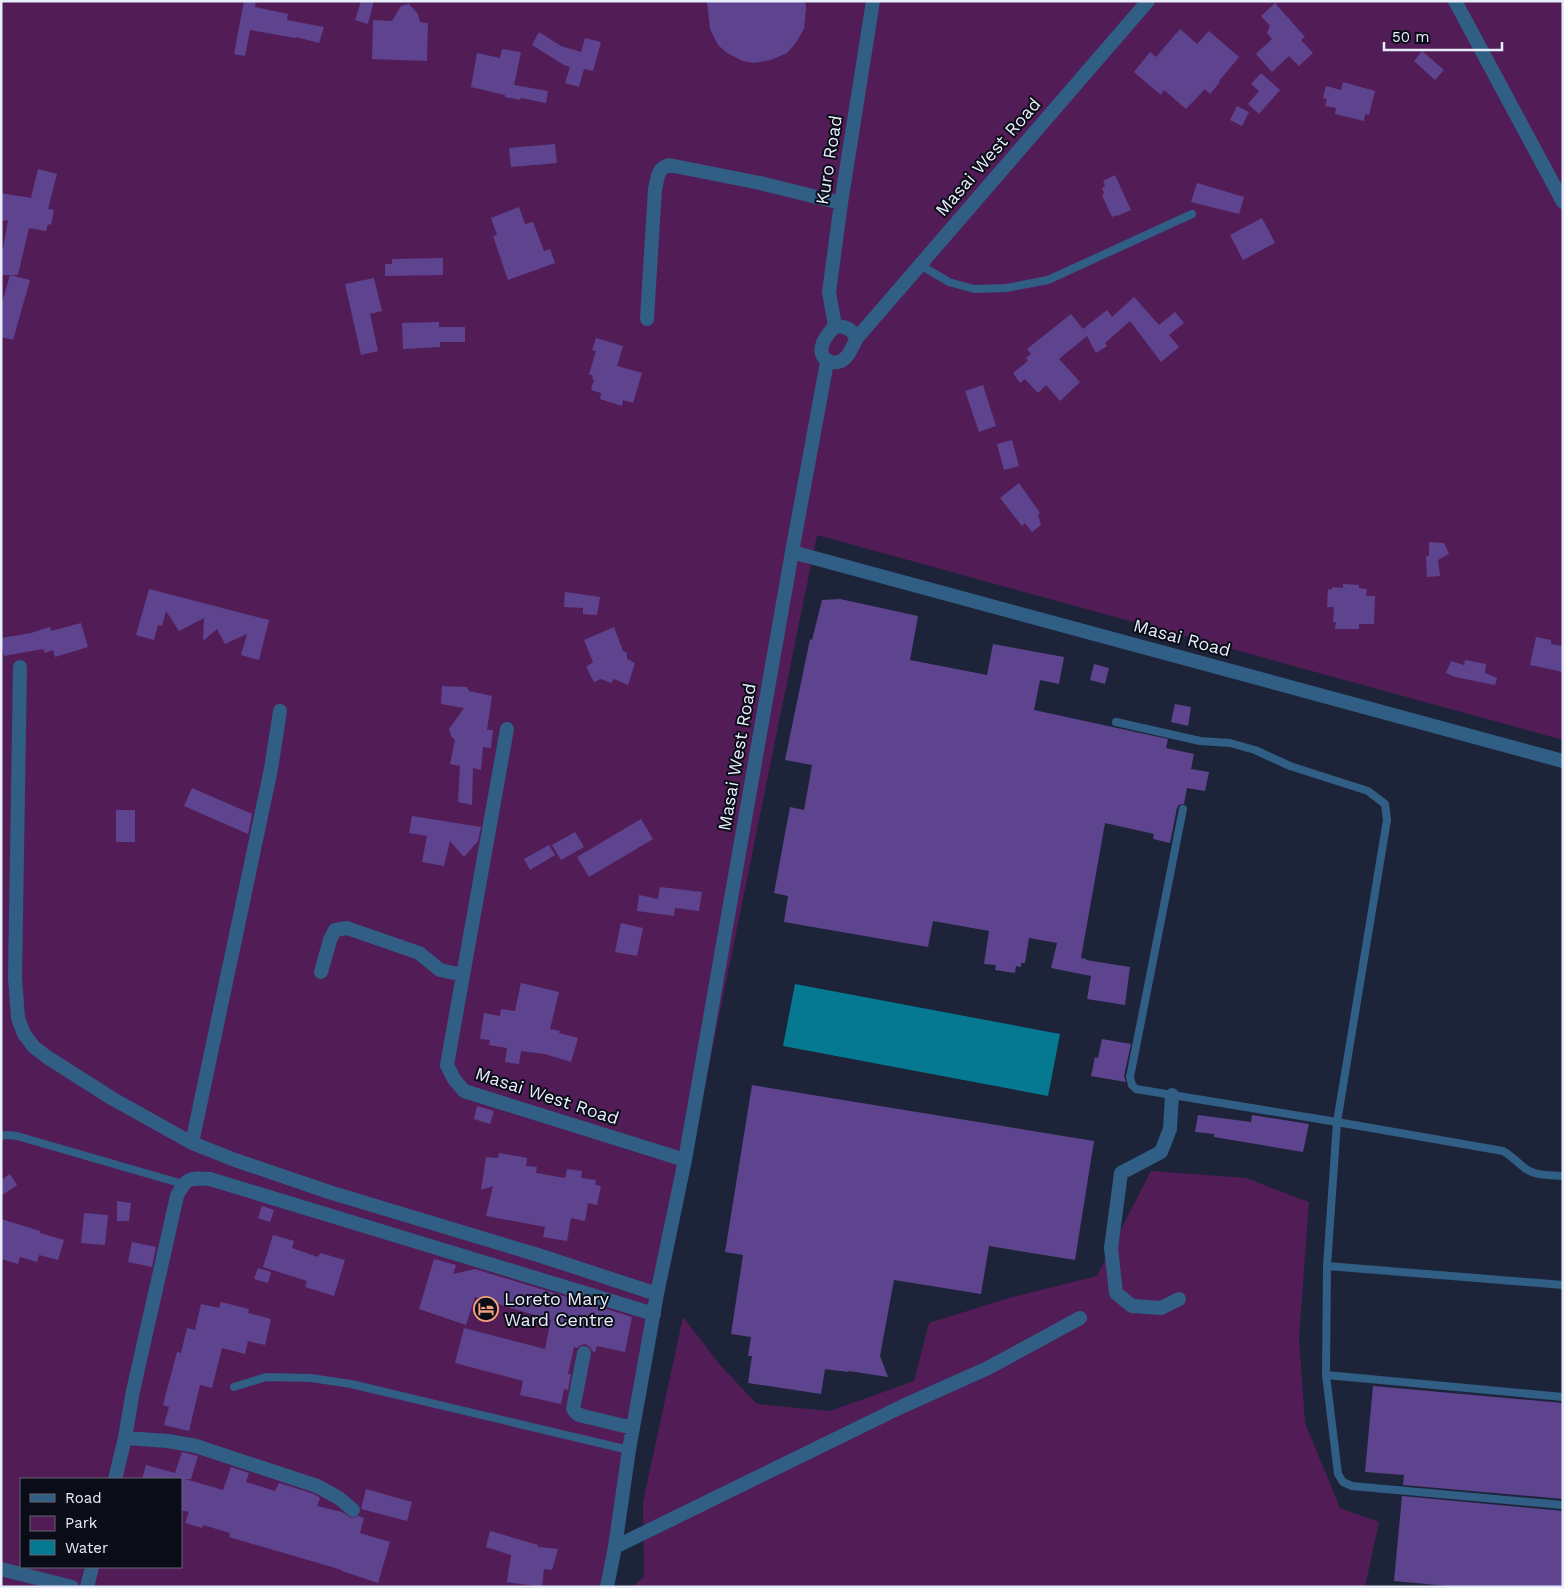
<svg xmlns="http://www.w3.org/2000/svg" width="1564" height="1588" viewBox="0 0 1564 1588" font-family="'Work Sans',sans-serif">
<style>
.green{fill:#521d57;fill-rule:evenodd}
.water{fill:#057991}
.building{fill:#5e448e}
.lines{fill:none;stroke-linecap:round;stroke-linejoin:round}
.service{stroke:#305e84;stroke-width:8}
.minor{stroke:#305e84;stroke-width:14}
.labels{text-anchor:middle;stroke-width:4;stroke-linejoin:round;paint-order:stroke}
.street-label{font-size:18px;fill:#e8edfc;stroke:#0a0d17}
.poi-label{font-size:18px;fill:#e8edfc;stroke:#0a0d17;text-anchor:start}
</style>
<rect width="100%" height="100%" fill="#1d2339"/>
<!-- green -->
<path class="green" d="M1 1H1563V740L817 535 603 1587H1ZM21 1479H181V1567H21Z
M1151 1171 1246 1178 1309 1202 1299 1338 1305 1423 1340 1508 1379 1522 1365 1587H632L644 1577 643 1502 683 1317 721 1366 757 1404 830 1411 914 1381 929 1323 1009 1298 1097 1276Z"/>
<!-- water -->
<path class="water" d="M795 984 1060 1034 1048 1096 783 1046Z"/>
<!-- building -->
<path class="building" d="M244 1H256L255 7 288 14 287 20 324 27 319 43 296 37V38L250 30 245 56 234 54Z
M361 1H374L368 24 355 20Z
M707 1H805L806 8 804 29 795 44 787 53 771 60 754 63 743 61 727 53 718 45 710 29Z
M1275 3 1305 37 1301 40 1313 53 1299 66 1289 56 1272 72 1256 54 1272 39 1267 33 1270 26 1261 16Z
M409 4 418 14 420 22 428 23 427 61 372 59 373 20 392 21 401 6Z
M1180 29 1197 44 1209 31 1239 57 1219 81 1220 82 1210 94 1205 89 1186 109 1164 90 1161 95 1134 72 1150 52 1156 57Z
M539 32 561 46 581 52 585 38 601 42 593 71 584 69 579 87 565 83 570 67 564 65 532 45Z
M502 49 521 52 514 85 548 91 546 103 521 98 520 100 505 97V95L471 87 477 53 500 58Z
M1422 51 1444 70 1435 80 1414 61Z
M1261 73 1280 90 1259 114 1248 104 1259 91 1251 84Z
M1343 82 1375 91 1369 115 1365 114 1364 121 1335 114 1336 108 1325 106 1327 99 1323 98 1326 86 1341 90Z
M1237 106 1249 112 1242 126 1230 120Z
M555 144 557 163 511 167 509 148Z
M38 169 57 174 48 209 54 210 51 225 48 224 46 231 29 228 18 275H10L30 280 13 340 1 337V306L10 275H1V249H3L8 220 1 221V193L31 198Z
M1115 175 1131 210 1117 216V215L1112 217 1102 195 1104 193 1102 188 1105 186 1103 181Z
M1197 183 1244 197 1239 214 1191 202Z
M519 207 525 224 533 222 544 251 550 249 555 263 508 280 493 236 497 235 491 218Z
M1262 218 1275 243 1243 260 1230 235Z
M443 258V275L385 276V264H392V259Z
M374 278 382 311 370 314 378 351 361 355 345 284Z
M1134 297 1159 325 1175 312 1184 323 1169 335 1179 347 1161 362 1130 321 1105 343 1107 346 1096 353 1087 336 1059 359 1080 382 1060 401 1046 385 1038 393 1025 379 1020 383 1013 373 1028 361 1026 358 1031 354 1027 349 1071 314 1083 329 1107 310 1112 317Z
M439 322V327H465V342H440V347L403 349 402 323Z
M596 338 623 346 617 366 642 373 633 403 623 400 622 406 600 399 601 393 591 390 594 379H592L593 376 589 374 596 351 592 350Z
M983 385 996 426 979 432 965 391Z
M1012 440 1019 466 1004 470 997 444Z
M1019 483 1040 513 1038 515 1041 525 1032 532 1025 523 1022 526 1000 498Z
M1429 542 1444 543 1449 554 1438 560 1440 576 1427 577 1426 556H1429Z
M1343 584 1359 585V588L1367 589 1366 596H1375L1374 624H1359V629H1335L1336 622H1333L1334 607H1327L1328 589 1332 590V587L1343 588Z
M149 589 269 620 259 660 241 655 247 634 225 644 217 629 203 641 204 618 179 631 166 611 162 626 158 625 154 640 136 635Z
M565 592 600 597 597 615 583 614V608L564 607Z
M840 599 918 616 910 660 987 675 993 644 1064 657 1059 684 1040 680 1034 710 1168 739 1166 748 1194 754 1191 769 1209 772 1205 791 1187 788 1184 804 1179 805 1177 808 1170 843 1153 839 1154 834 1105 823 1081 958 1086 959V960L1130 967 1125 1005 1087 999 1091 976 1051 968 1057 943 1029 938 1025 963H1021V967L1016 966 1015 973 995 970 996 965 984 964 989 931 933 921 928 947 784 922 788 896 774 893 790 807 804 810 812 765 785 760 810 639 812 640 822 600Z
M81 623 88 647 55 657 53 650 45 653 43 649 4 656 1 638 31 633 50 627 51 631Z
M614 627 623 651 627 653V659L635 663 628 685 614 679 611 683 601 679 594 682 586 667 593 662 584 640Z
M1536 637 1551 640V644L1563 646V672L1530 665Z
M1465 660 1486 664 1485 673 1497 678 1495 685 1455 677 1446 673 1451 661 1464 665Z
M1094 664 1109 668 1105 684 1090 680Z
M442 686 467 687 469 691 492 696 487 730H493L491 748 483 747 481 770 473 768 472 805 458 802 460 766 450 764 455 740 451 736 449 729 464 708 441 704Z
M1175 704 1191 707 1188 726 1171 722Z
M192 788 252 814 248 834 184 806Z
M116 810H135V842H116Z
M412 816 481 827 478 841 464 857 450 841 444 866 422 862 427 836 409 833Z
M641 819 653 839 589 877 577 857Z
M575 832 584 847 561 860 552 845Z
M549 845 555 855 530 870 524 859Z
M660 887 702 892 699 911 675 908 674 916 637 911 639 895 658 899Z
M621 923 643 928 637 956 615 952Z
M521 983 559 992 550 1029 560 1031 559 1033 578 1038 571 1062 545 1054 521 1051 519 1064 505 1062 507 1048 489 1045 490 1040 480 1039 484 1013 500 1016 501 1009 515 1011Z
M1102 1039 1131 1044 1124 1076 1126 1082 1091 1076 1095 1057 1098 1058Z
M752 1085 1094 1141 1075 1260 989 1246 981 1294 894 1280 880 1356 888 1377 849 1371 848 1372 825 1369 821 1394 748 1383 752 1356H748L751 1337 731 1334 743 1255 725 1252Z
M477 1106 494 1111 490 1124 474 1119Z
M1198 1115 1251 1122 1252 1115 1309 1124 1303 1152 1214 1137V1134L1195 1132Z
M499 1153 527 1158 526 1166 537 1167 536 1173 565 1178 567 1169 582 1171 581 1178 596 1180 595 1185 601 1186 597 1205 588 1203 585 1221 571 1218 567 1241 543 1237 545 1227 486 1216 493 1186 481 1190 486 1157 498 1158Z
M10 1174 17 1185 1 1196V1180Z
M117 1201 131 1203 129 1221H117Z
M262 1206 274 1210 270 1222 258 1218Z
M84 1213 108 1215 105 1245 81 1243Z
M1 1219 40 1231V1233L64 1240 58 1260 39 1255 37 1262 20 1257 18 1264 1 1259Z
M273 1235 294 1241 292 1248 318 1257 320 1253 345 1260 334 1296 305 1287 307 1281 263 1267Z
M132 1242 156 1247 152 1267 128 1262Z
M434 1259 456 1265 453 1274 475 1269 632 1317 625 1352 597 1346 595 1352 592 1351 590 1347 585 1344 581 1345 577 1348 574 1347 568 1374H571L568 1390 564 1389 561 1404 520 1395 523 1381 455 1363 464 1328 545 1349 551 1320 475 1297 466 1325 419 1309Z
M258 1268 271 1272 268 1283 254 1279Z
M221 1302 249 1309 248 1313 271 1319 265 1345 248 1341 245 1354 222 1348 212 1388 200 1385 189 1431 164 1425 169 1407 163 1405 177 1352 181 1353 187 1328 195 1330 201 1304 219 1308Z
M1373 1386 1563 1403V1499L1403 1485 1404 1475 1365 1472Z
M182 1452 198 1456 191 1479H185L223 1490 231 1467 249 1473 246 1482 275 1491 279 1483 314 1494 320 1498 317 1506 342 1512 351 1518 359 1516 364 1518 360 1533 390 1542 378 1583 342 1571V1570L229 1537 230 1533 203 1525 202 1528 185 1523 189 1512 181 1510V1479H142L146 1465 175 1473Z
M366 1489 412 1502 407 1521 361 1509Z
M1402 1496 1563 1511V1587H1458L1394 1581Z
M490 1531 538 1545V1547L558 1549 552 1570 544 1569 542 1587 507 1582 511 1555 486 1547Z"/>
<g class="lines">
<!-- service -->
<path class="service" d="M920 265 949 282 974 289 1006 288 1048 280 1192 214
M1116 722 1200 741 1230 743 1255 750 1290 766 1368 791 1385 804 1387 820 1337 1122 1327 1266 1326 1375 1338 1474 1343 1482 1352 1486 1563 1505
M1183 809 1130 1077 1132 1085 1136 1089 1337 1122 1503 1151C1513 1157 1518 1163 1526 1169 1536 1176 1551 1175 1563 1176
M1 1136 6 1135 17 1136 183 1184
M1327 1266 1563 1285
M1326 1375 1563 1397
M234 1387 266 1377 311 1378 351 1384 629 1450"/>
<!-- minor -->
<path class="minor" d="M1455 1 1563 202
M647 319 655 189C658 178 657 168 669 165L760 183 841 203
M835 326 829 292 841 203 873 1
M857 338C851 329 846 326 835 326 830 332 824 337 822 346 818 362 838 368 847 356 851 351 854 343 857 338L1148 1
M792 552 1563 761
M20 667 15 978 18 1018 24 1034 34 1047 47 1057 113 1099 192 1143 235 1160 329 1192 538 1255 657 1294
M507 729 447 1065 454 1079 464 1091 685 1160
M321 972 330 940 335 930 347 928 419 953 440 970 463 975
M1172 1095 1170 1129 1161 1152 1121 1173 1111 1248 1116 1293 1132 1306 1161 1308 1179 1299
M192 1143 271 769 280 711
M584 1353 573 1409 577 1414 583 1416 633 1428
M125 1438 168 1441 196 1446 317 1486 339 1498 353 1510
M115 1479 125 1438 133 1391 177 1196C186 1177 190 1178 210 1179L654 1314
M615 1547 903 1406 988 1368 1080 1318
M1 1569 72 1587
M87 1587 92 1567
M607 1587 615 1547 629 1450 657 1294 685 1160 792 552 827 362"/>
</g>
<!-- icons -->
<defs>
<symbol id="hotel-ring" viewBox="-11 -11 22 22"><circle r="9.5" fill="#0a0d17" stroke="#f2a07f" stroke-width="1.5"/><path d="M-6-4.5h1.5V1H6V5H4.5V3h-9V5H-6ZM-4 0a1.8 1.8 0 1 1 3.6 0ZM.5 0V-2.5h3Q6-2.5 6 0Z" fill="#f2a07f"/></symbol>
</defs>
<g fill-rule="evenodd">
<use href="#hotel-ring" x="472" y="1295" width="28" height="28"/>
</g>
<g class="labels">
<!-- street labels -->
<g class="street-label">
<text transform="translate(988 157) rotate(-49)" y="6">Masai West Road</text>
<text transform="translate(829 160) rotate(-81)" y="6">Kuro Road</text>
<text transform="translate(1182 638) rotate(15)" y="6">Masai Road</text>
<text transform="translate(737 757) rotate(-80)" y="6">Masai West Road</text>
<text transform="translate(547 1096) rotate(18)" y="6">Masai West Road</text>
</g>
<!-- poi labels -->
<g class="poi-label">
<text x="504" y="1305">Loreto Mary<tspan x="504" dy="21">Ward Centre</tspan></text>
</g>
</g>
<!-- border -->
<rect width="1564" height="1588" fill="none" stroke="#e8edfc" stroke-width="5"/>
<!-- legend -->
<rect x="20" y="1478" width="162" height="90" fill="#0a0d17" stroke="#636773"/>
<rect x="30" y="1494" width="25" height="8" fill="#305e84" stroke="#636773"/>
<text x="65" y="1503" font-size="15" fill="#e8edfc">Road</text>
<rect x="30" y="1516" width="25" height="15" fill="#521d57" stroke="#636773"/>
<text x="65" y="1528" font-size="15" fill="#e8edfc">Park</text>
<rect x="30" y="1540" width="25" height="15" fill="#057991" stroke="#636773"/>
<text x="65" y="1553" font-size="15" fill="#e8edfc">Water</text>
<!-- scale -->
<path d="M1384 42v8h118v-8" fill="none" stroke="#e8edfc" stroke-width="2.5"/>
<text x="1392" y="42" font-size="15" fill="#e8edfc" stroke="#0a0d17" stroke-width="4" paint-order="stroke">50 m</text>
</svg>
